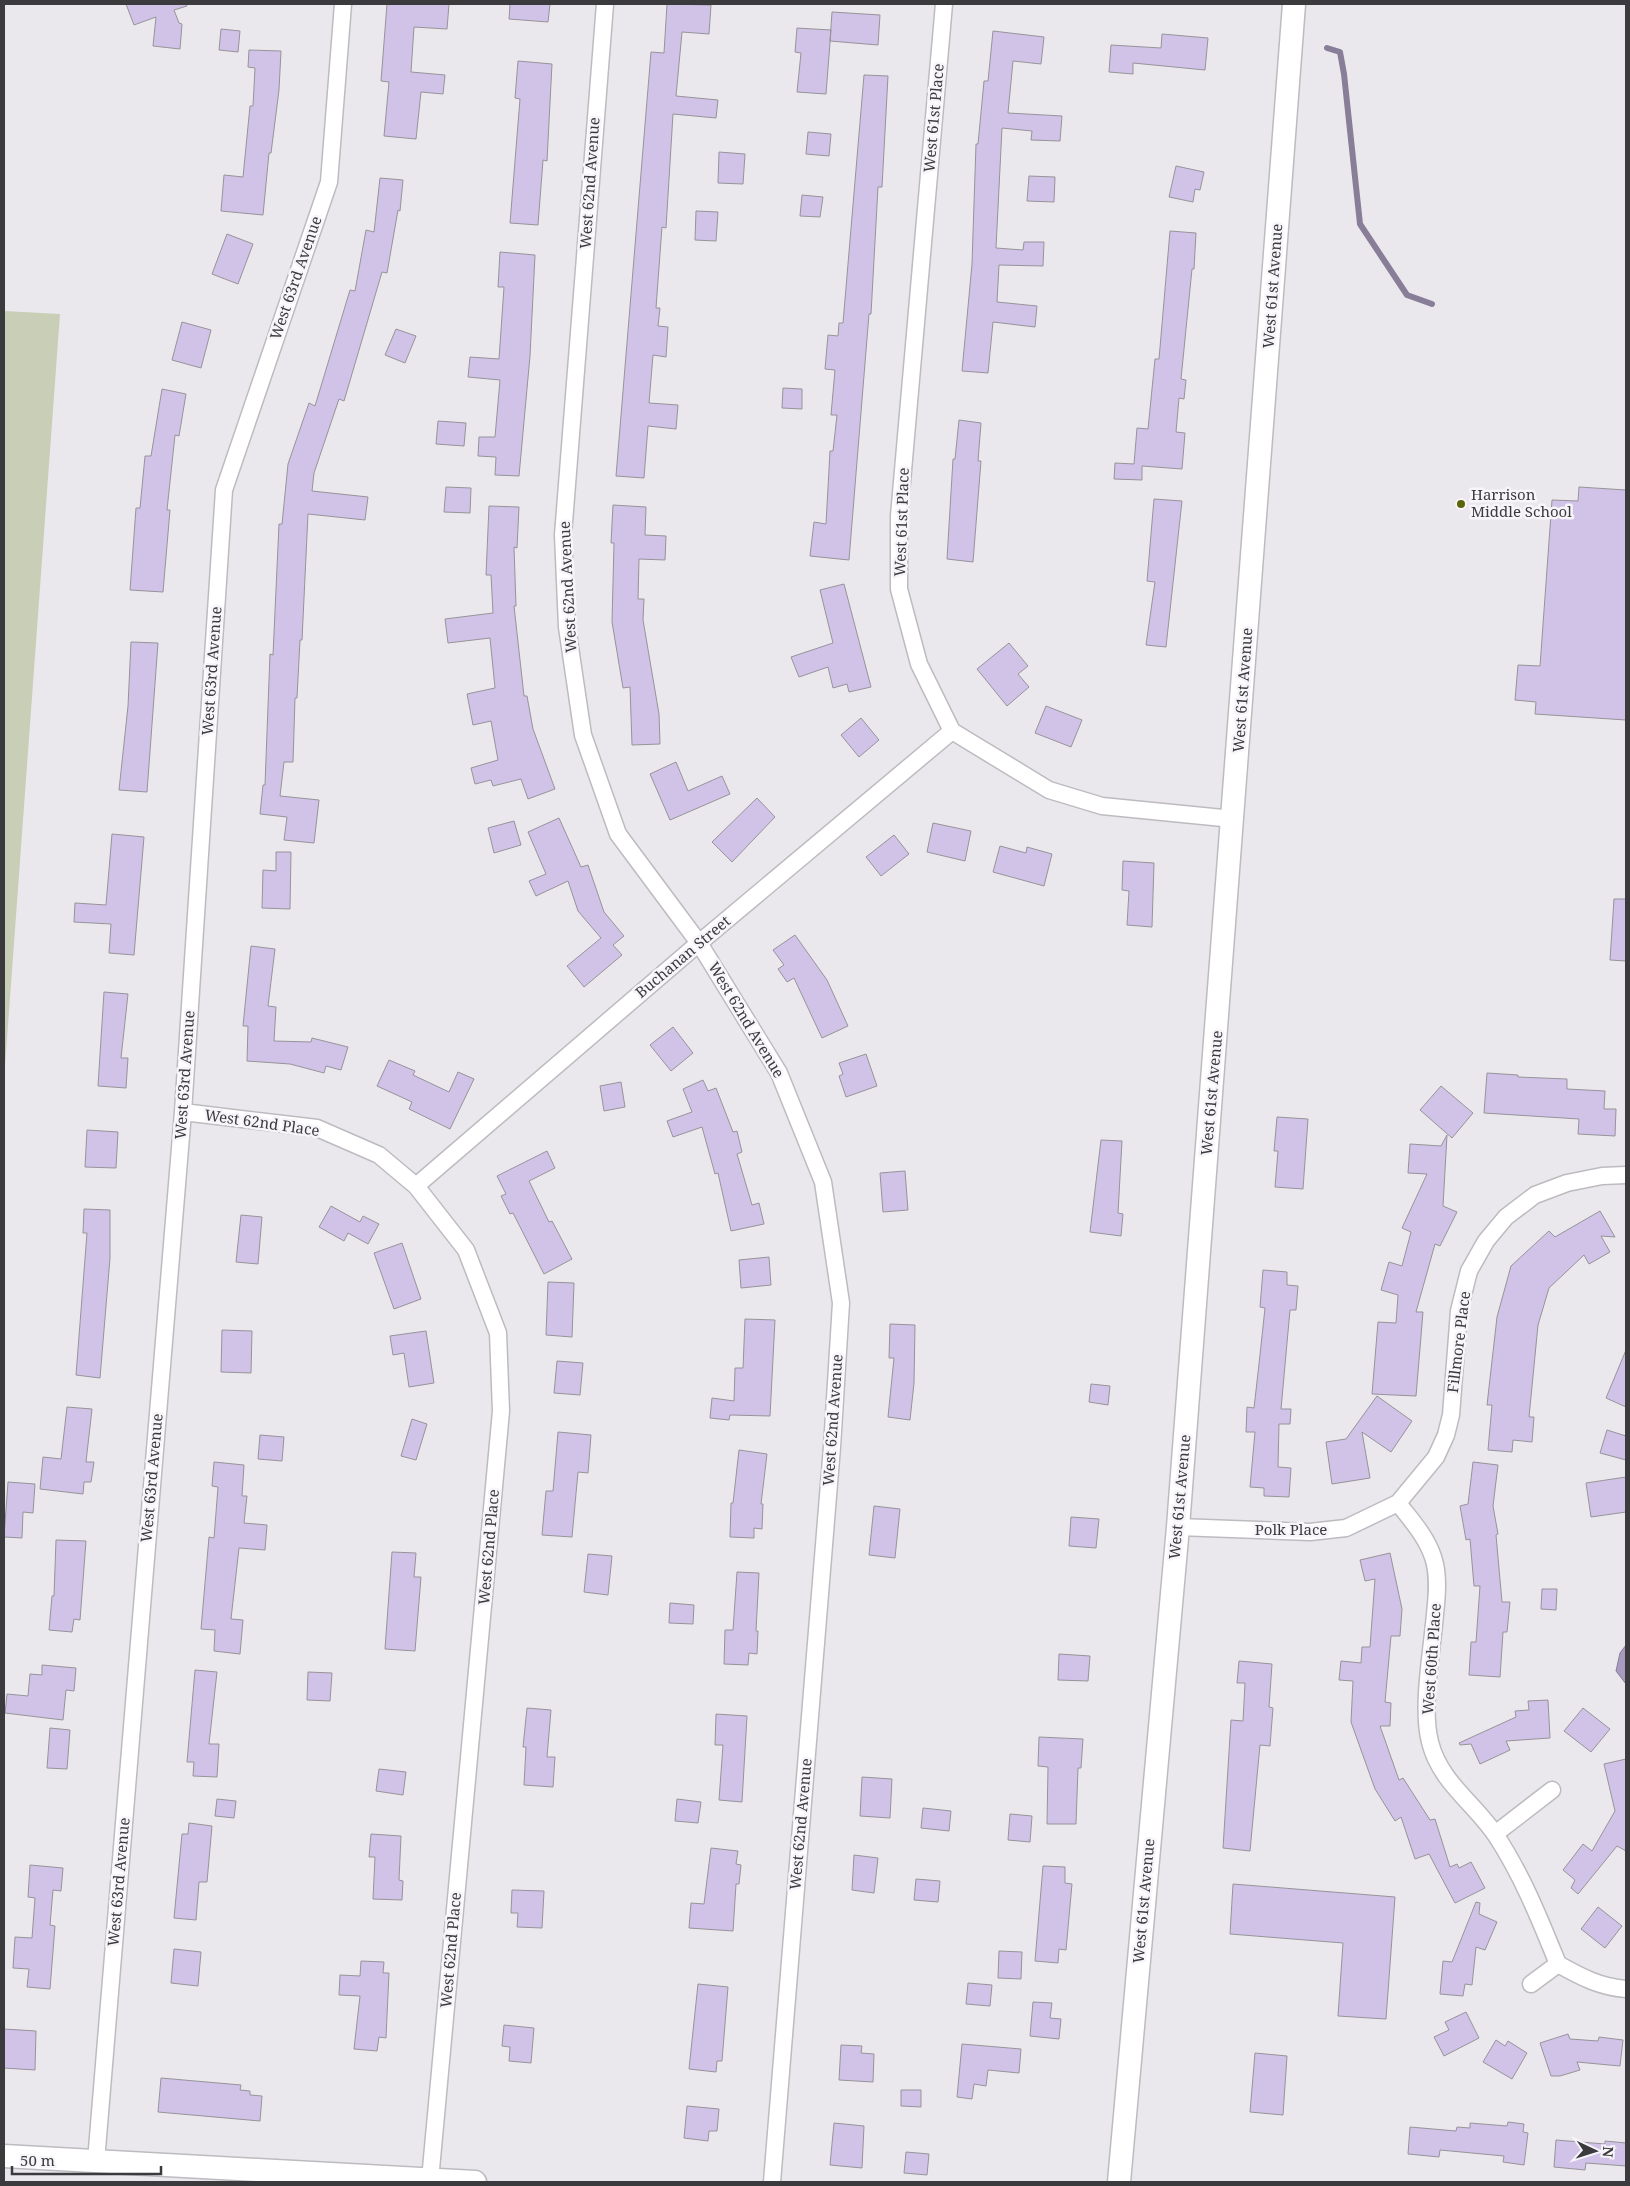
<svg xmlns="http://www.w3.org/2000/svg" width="1630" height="2186" viewBox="0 0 1630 2186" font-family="'Noto Serif',serif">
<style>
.green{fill:#c9ceb6}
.water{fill:#a99bbf;stroke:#887e98}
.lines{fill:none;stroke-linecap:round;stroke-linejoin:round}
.stream{stroke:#887e98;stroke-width:6}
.building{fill:#d1c2e8;stroke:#969499}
.street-casing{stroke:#bdbbc0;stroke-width:19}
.secondary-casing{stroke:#bdbbc0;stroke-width:25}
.street{stroke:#fff;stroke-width:16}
.secondary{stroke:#fff;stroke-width:22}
.poi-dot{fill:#5c6608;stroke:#f7f5fa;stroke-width:2}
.labels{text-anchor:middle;stroke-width:5;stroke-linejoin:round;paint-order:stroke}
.street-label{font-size:15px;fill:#3b3b3d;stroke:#f7f5fa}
.poi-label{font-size:15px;fill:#3b3b3d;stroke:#f7f5fa;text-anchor:start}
</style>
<rect width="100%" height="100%" fill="#eae8ed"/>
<!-- green -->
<path class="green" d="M4 311 60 314 4 1080Z"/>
<!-- water -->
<path class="water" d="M1626 1645V1684L1616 1671 1620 1653Z"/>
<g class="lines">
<!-- stream -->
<path class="stream" d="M1327 48 1340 52 1344 74 1360 224 1407 295 1432 304"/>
</g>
<!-- building -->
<path class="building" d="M126 4H186L187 6 174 10 179 23 182 24 180 49 153 46 156 17 134 25Z
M387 4H449L447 29 414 27 411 72 445 75 443 94 421 92 416 139 384 136 389 82 381 81Z
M510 4H550L548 22 509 19Z
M667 4 711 5 709 34 682 32 676 96 718 100 716 118 673 114 666 228 662 227 656 308H660L658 326 668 327 666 357 653 355 649 403 678 405 676 429 648 426 644 478 616 476 651 52 664 53Z
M832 12 880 15 878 45 830 41Z
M797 28 831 30 826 94 797 92 801 53 795 52Z
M221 29 240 31 238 52 219 50Z
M993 31 1044 37 1041 64 1013 61 1008 113 1062 116 1060 141 1031 140 1032 131 1002 128 996 248 1023 250 1024 242H1044L1043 266 999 265 997 302 1037 306 1035 327 993 322 988 373 962 371 972 264 976 144H978L984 81H988Z
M1162 34 1208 38 1205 70 1133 63V74L1109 72 1111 45 1161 48Z
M249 50 281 51 279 90 271 153H269L263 215 221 211 224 175 243 177 250 106H253L255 68 248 67Z
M518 61 552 64 547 161 543 160 538 225 510 223 520 99 515 98Z
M864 75 888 76 882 187H878L871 314H869L849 560 810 556 814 522 826 524 830 451H833L837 415H831L835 370 825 369 828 335 838 336 839 323H843Z
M808 132 831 134 829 156 806 154Z
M719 152 745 154 743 184 718 183Z
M1176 166 1204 172 1200 190 1195 189 1193 202 1169 197Z
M1029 176 1055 177 1054 202 1027 201Z
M380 178 403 180 400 211 398 210 387 273 382 272 344 401 339 399 314 473 312 491 368 497 365 520 308 514 302 640H300L297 698H295L293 762H284L280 796 319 800 314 843 284 840 287 817 260 814 263 785H265L270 654 273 655 279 524H282L288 464 309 403 315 406 350 290 355 291 366 230 374 232Z
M802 195 823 197 820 217 800 216Z
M696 211 718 212 716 241 695 240Z
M1170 231 1196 233 1194 269H1192L1181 379 1186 380 1184 399 1179 398 1176 432 1185 433 1182 469 1142 466V480L1114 479 1115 463 1134 464 1137 428 1148 429 1155 359H1159Z
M227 234 253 244 238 284 212 274Z
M500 252 535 255 530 356 519 476 495 475 496 457 478 456 479 437H495L500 380 468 377 470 357 499 359 504 287H498Z
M182 322 211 330 201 368 172 360Z
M396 329 416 336 405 363 385 355Z
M783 388 802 389V409L782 408Z
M162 389 186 394 179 436 175 435 167 510H170L163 592 130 590 136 508H140L145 456H151Z
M959 420 981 423 978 461H981L973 562 947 559 953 459H955Z
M438 421 466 423 464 446 436 444Z
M446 487 471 488 470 513 444 512Z
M1579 487 1626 490V720L1535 714 1536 702 1515 700 1518 665 1540 666 1552 500 1578 501Z
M1154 499 1182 501 1166 647 1146 645 1155 582 1147 581Z
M613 505 646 507 645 535 666 536 665 560 639 559 638 599H644L643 620 659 714 660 744 632 745 630 687 623 688 612 622 614 543H611Z
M489 506 519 507 517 548 514 547 516 606H514L524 696H527L533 729 555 789 528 799 521 779 493 786 491 780 475 784 471 768 498 760 491 721 473 725 467 694 495 688 490 638 448 643 445 619 493 613 491 575H486Z
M844 584 871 687 849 692 847 684 833 688 828 667 799 677 791 657 833 643 820 590Z
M131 642 158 643 147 792 119 790 128 706Z
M1009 643 1028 666 1018 674 1029 687 1007 706 977 669Z
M1046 706 1082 720 1071 747 1035 733Z
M861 718 879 740 859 757 841 735Z
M676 762 688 791 722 776 730 794 670 820 650 774Z
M757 798 775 817 732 862 712 842Z
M559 818 581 867 588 865 604 912 624 936 613 945 622 955 584 987 567 966 601 938 578 911 568 881 536 896 529 881 546 874 528 832Z
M514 821 521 845 494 853 488 828Z
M933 823 971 831 965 861 927 852Z
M112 834 144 837 134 955 109 953 111 924 74 922 75 903 106 905Z
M894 835 909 854 881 876 866 857Z
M1000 846 1026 853 1027 847 1052 854 1044 886 993 872Z
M276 852H291L290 909 262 908 263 870 276 871Z
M1123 861 1154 863 1152 927 1127 925 1129 891 1122 890Z
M1614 899H1626V961L1610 960Z
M795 935 827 980 848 1026 822 1038 794 978 787 982 778 969 784 965 773 950Z
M251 946 275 949 268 1006 276 1007 274 1041 311 1042 312 1038 348 1047 341 1070 326 1066 324 1073 290 1064 247 1061 248 1026H243Z
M104 992 128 994 121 1058H128L126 1088 98 1086Z
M673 1027 693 1053 671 1071 650 1045Z
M866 1054 877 1086 846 1097 839 1076 843 1074 839 1063Z
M389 1060 415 1071 413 1075 449 1092 458 1072 474 1079 450 1129 409 1109 412 1102 377 1086Z
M1487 1073 1518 1075V1077L1567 1079V1089L1605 1091 1604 1109H1616L1615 1136 1578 1134 1579 1119 1484 1113Z
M703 1080 708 1091 716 1088 733 1132 737 1131 742 1152 737 1154 752 1205 759 1203 764 1224 731 1231 718 1173 715 1174 702 1127 673 1137 667 1121 692 1112 683 1089Z
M621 1082 625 1107 604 1111 600 1086Z
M1441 1086 1473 1113 1452 1138 1420 1110Z
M1277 1117 1308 1119 1303 1189 1275 1187 1278 1151H1274Z
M87 1130 118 1132 116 1168 85 1167Z
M1447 1135 1443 1206 1457 1212 1440 1246 1435 1244 1416 1312H1423L1416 1396 1372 1394 1378 1322 1396 1323 1398 1295 1381 1290 1389 1262 1402 1266 1411 1232 1402 1228 1427 1174 1408 1173 1410 1144 1441 1146Z
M1101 1140 1122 1141 1118 1213 1123 1214 1121 1236 1090 1232Z
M547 1151 555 1168 529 1181 549 1222 552 1221 572 1259 544 1274 513 1213 510 1214 501 1196 506 1194 497 1176Z
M905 1171 908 1210 883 1212 880 1173Z
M331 1206 360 1222 363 1216 379 1224 368 1244 348 1233 344 1241 319 1227Z
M84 1209 110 1210V1258L100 1378 76 1375 87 1233H83Z
M1600 1211 1615 1237 1601 1236 1610 1252 1589 1264 1584 1255 1549 1288 1538 1325 1529 1417H1534L1532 1442 1513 1440 1512 1452 1488 1450 1492 1405H1487L1497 1317 1511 1266 1549 1231 1555 1237Z
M241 1215 262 1217 258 1264 236 1262Z
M402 1243 421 1299 394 1309 374 1253Z
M769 1257 771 1285 741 1288 739 1260Z
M1263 1270 1287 1272V1285L1298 1286 1296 1310H1290L1281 1409H1291L1290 1424H1279L1278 1467 1291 1468 1289 1497 1264 1496V1488L1250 1487 1255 1432H1246L1247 1407 1254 1408 1259 1364 1265 1308 1260 1307Z
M548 1282 574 1283 572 1337 546 1335Z
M745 1319 775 1320 770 1416 730 1415 729 1420 710 1418 712 1398 734 1401 735 1368H743Z
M890 1324 915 1325 914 1383 910 1420 888 1417 894 1358H889Z
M222 1330 252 1331 251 1373 221 1372Z
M426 1331 434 1383 409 1387 404 1353 393 1355 390 1336Z
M1626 1350V1407L1606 1398Z
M557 1361 583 1363 580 1395 554 1393Z
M1091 1384 1110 1386 1108 1405 1089 1402Z
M1377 1396 1412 1421 1391 1452 1362 1432 1370 1478 1332 1484 1326 1442 1346 1439Z
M67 1407 92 1409 86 1462H94L91 1482H84L83 1494 40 1489 43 1457 61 1459Z
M412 1419 427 1424 416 1460 401 1456Z
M1607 1430 1626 1436V1460L1600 1453Z
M558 1432 591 1435 588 1473 578 1472 572 1537 542 1535 546 1491H553Z
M260 1435 284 1437 282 1461 258 1459Z
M739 1450 767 1454 761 1504H763L762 1529 754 1528V1538L730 1537 731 1503H733Z
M214 1462 244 1465 242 1496H247L244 1523 267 1525 265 1550 239 1548 231 1619 243 1620 240 1654 214 1651 215 1630 201 1629 209 1537 214 1538 218 1487 212 1486Z
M1473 1462 1498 1465 1493 1506 1498 1534 1496 1535 1502 1602H1510L1507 1632H1503L1500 1677 1469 1675 1471 1642H1476L1480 1586H1474L1470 1539 1466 1540 1460 1506 1468 1504Z
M1626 1477V1512L1591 1517 1586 1483Z
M8 1482 35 1484 33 1513 23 1512 22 1538 4 1537Z
M874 1506 900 1509 895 1558 869 1555Z
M1071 1517 1099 1519 1096 1548 1069 1546Z
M56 1540 86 1541 80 1620 74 1619 72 1632 49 1630 52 1596H54Z
M392 1552 416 1553 414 1577H421L415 1651 385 1649Z
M1390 1553 1402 1609 1400 1636H1391L1385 1702 1391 1703 1390 1726H1380L1399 1780 1403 1778 1430 1820 1435 1819 1450 1867 1457 1864 1459 1868 1471 1862 1485 1888 1455 1903 1429 1854 1415 1859 1401 1817 1395 1821 1375 1789 1351 1722 1353 1681 1339 1680 1341 1661 1361 1663 1362 1647H1370L1375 1579 1365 1581 1360 1560Z
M588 1554 612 1556 608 1595 584 1592Z
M737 1572 759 1573 756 1631H758L757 1654 749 1653 748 1665 724 1664 725 1630H733Z
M1542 1589H1557L1556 1610 1541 1609Z
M670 1603 694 1605 693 1624 669 1623Z
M1059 1654 1090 1656 1088 1681 1058 1680Z
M1239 1661 1272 1664 1269 1707 1273 1708 1270 1746 1260 1745 1250 1851 1223 1848 1231 1720 1243 1721 1245 1683H1237Z
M42 1665 76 1668 74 1691 66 1690 63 1720 5 1713 7 1694 28 1696 30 1674 42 1675Z
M195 1670 217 1672 209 1744H219L217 1777 193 1776 194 1762H187Z
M308 1672 332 1673 330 1701 307 1700Z
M1548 1700 1550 1738 1506 1741 1510 1750 1480 1764 1471 1744 1460 1745 1459 1743 1516 1717 1515 1711 1529 1710 1528 1701Z
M527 1708 551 1710 547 1757H555L553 1787 524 1785 526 1747H523Z
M1583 1708 1610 1729 1591 1752 1564 1731Z
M716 1714 747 1716 742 1802 719 1800 723 1745H715Z
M50 1728 70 1730 67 1769 47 1768Z
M1039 1737 1083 1739 1081 1768H1078L1076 1824H1047L1048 1767 1038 1766Z
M1626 1759V1851L1617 1846 1578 1894 1571 1888 1575 1880 1563 1870 1583 1844 1592 1851 1615 1811 1604 1764Z
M379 1769 406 1772 403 1795 376 1791Z
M862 1777 892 1779 890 1818 860 1816Z
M217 1799 236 1801 234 1818 215 1816Z
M677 1799 701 1802 698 1823 675 1821Z
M923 1808 951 1811 949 1831 921 1828Z
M1010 1814 1032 1816 1030 1842 1008 1840Z
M189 1823 212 1826 207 1882H199L196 1920 174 1918 182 1834H188Z
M371 1834 401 1836 399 1880 403 1881 402 1900 373 1899 375 1857H369Z
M711 1848 738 1851 736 1864 741 1865 739 1884H736L733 1931 689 1928 691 1903 704 1904Z
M854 1855 878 1858 874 1893 852 1890Z
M30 1865 63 1868 61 1891 53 1890 50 1925 55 1926 50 1989 27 1987 29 1969 13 1968 15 1937 32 1938 35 1898 28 1897Z
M1043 1866 1065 1867V1883L1072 1884 1066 1950 1059 1949 1058 1963 1035 1961Z
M916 1879 940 1881 938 1902 914 1900Z
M1233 1884 1395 1897 1386 2019 1338 2016 1343 1943 1230 1934Z
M512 1890 544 1891 542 1928 517 1927 518 1913H511Z
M1476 1902 1480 1903 1479 1914 1497 1922 1485 1950 1476 1947 1472 1985 1465 1984 1463 1996 1440 1994 1443 1961 1452 1962Z
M1598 1907 1622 1926 1605 1948 1581 1929Z
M174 1949 201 1952 198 1986 171 1983Z
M999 1951 1022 1952 1021 1979 998 1978Z
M361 1961 384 1962 383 1973H389L386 2038 379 2037 377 2051 354 2049 360 1996 339 1995 340 1975 360 1976Z
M968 1983 992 1985 990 2006 966 2004Z
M698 1984 728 1987 722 2061H717L716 2072 689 2069Z
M1033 2002 1052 2003 1050 2018 1061 2019 1059 2039 1030 2036Z
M1466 2012 1479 2038 1444 2056 1434 2037 1449 2030 1445 2022Z
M504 2025 534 2028 531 2063 509 2061 510 2047 502 2046Z
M4 2029 36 2031 35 2070 4 2068Z
M1568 2034 1570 2039 1598 2041 1599 2037 1623 2040 1620 2066 1577 2062 1580 2070 1560 2076H1551L1540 2043Z
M1496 2040 1505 2046 1508 2041 1527 2053 1512 2079 1483 2062Z
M962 2044 1021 2049 1019 2073 988 2070 986 2086 974 2084 972 2099 957 2097Z
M841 2045 862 2046 861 2053 874 2054 873 2082 839 2080Z
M1255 2053 1287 2056 1283 2115 1250 2112Z
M161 2078 241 2085 240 2090 250 2091V2095L262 2096 260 2121 158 2112Z
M901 2090H921V2107L901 2106Z
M687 2106 719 2109 717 2131H709L708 2141 684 2138Z
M1508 2122 1524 2124 1523 2132 1528 2133 1524 2165 1503 2162 1504 2156 1440 2150 1439 2157 1408 2154 1410 2127 1456 2131 1457 2127 1470 2128V2123L1507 2126Z
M834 2123 864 2126 862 2168 830 2165Z
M1556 2140 1605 2144V2141L1626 2143V2166L1586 2163 1585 2170 1554 2167Z
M906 2152 929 2154 927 2175 904 2173Z"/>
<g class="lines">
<defs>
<path id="street" d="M605 4 563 535 567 627 583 735 618 834 699 943 779 1073 823 1182 841 1303 832 1447 772 2182
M944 4 899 516V589L919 664 952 731 1049 790 1102 806 1233 819
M183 1112 317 1128 379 1155 416 1186 466 1250 498 1333 501 1411 430 2180
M416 1186 699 943 952 731
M1398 1503C1411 1520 1426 1536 1433 1557 1439 1574 1437 1596 1435 1614 1432 1651 1421 1707 1430 1742 1440 1783 1476 1804 1497 1837 1523 1877 1540 1920 1558 1964
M1178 1527 1310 1532 1346 1528 1398 1503 1436 1457 1446 1435 1451 1415 1459 1311 1469 1271 1486 1241 1506 1217 1535 1195 1567 1183 1602 1176 1626 1175
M1495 1834 1552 1790
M1558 1964C1581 1977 1600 1987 1626 1989
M1531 1984 1558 1964
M96 2161 183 1112 224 490 329 182 343 4"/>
<path id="secondary" d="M4 2156 475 2182
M1119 2182 1178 1527 1294 4"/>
</defs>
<!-- street casing -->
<use href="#street" class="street-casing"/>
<!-- secondary casing -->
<use href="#secondary" class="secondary-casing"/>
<!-- street -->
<use href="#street" class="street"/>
<!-- secondary -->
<use href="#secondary" class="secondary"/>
</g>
<!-- markers -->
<circle class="poi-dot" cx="1461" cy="504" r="5"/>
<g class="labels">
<!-- street labels -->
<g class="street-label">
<text transform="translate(934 118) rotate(-85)" y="5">West 61st Place</text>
<text transform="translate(590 183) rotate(-86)" y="5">West 62nd Avenue</text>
<text transform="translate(296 278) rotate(-71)" y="5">West 63rd Avenue</text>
<text transform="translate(1273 286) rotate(-86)" y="5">West 61st Avenue</text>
<text transform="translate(902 522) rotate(-88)" y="5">West 61st Place</text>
<text transform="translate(568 587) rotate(-93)" y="5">West 62nd Avenue</text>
<text transform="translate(212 671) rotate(-86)" y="5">West 63rd Avenue</text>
<text transform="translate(1243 690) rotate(-86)" y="5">West 61st Avenue</text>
<text transform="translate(683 957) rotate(-40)" y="5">Buchanan Street</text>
<text transform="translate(746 1020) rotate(59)" y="5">West 62nd Avenue</text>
<text transform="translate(185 1075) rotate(-86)" y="5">West 63rd Avenue</text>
<text transform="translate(1212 1093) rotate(-85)" y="5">West 61st Avenue</text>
<text transform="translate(262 1123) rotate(8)" y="5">West 62nd Place</text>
<text transform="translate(1459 1342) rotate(-83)" y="5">Fillmore Place</text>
<text transform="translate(833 1420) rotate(-86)" y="5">West 62nd Avenue</text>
<text transform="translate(152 1478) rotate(-85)" y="5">West 63rd Avenue</text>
<text transform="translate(1180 1497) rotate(-85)" y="5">West 61st Avenue</text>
<text x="1291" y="1535">Polk Place</text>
<text transform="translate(489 1547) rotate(-85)" y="5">West 62nd Place</text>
<text transform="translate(1432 1659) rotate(-86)" y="5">West 60th Place</text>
<text transform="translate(801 1824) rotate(-85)" y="5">West 62nd Avenue</text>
<text transform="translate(119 1882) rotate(-85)" y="5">West 63rd Avenue</text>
<text transform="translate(1144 1901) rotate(-85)" y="5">West 61st Avenue</text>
<text transform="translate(451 1950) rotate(-85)" y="5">West 62nd Place</text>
</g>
<!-- poi labels -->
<g class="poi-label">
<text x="1471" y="500">Harrison<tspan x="1471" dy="17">Middle School</tspan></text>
</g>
</g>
<!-- border -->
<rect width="1630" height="2186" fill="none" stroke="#3b3b3d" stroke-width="10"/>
<!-- north arrow -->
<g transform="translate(1595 2151) rotate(94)" stroke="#f7f5fa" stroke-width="4" paint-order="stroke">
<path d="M0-4L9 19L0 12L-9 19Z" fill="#3b3b3d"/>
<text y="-8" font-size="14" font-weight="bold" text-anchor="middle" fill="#3b3b3d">N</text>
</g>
<!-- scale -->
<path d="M12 2166v8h149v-8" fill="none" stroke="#3b3b3d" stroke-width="2.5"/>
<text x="20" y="2166" font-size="15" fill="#3b3b3d" stroke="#f7f5fa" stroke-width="4" paint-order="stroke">50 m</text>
</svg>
